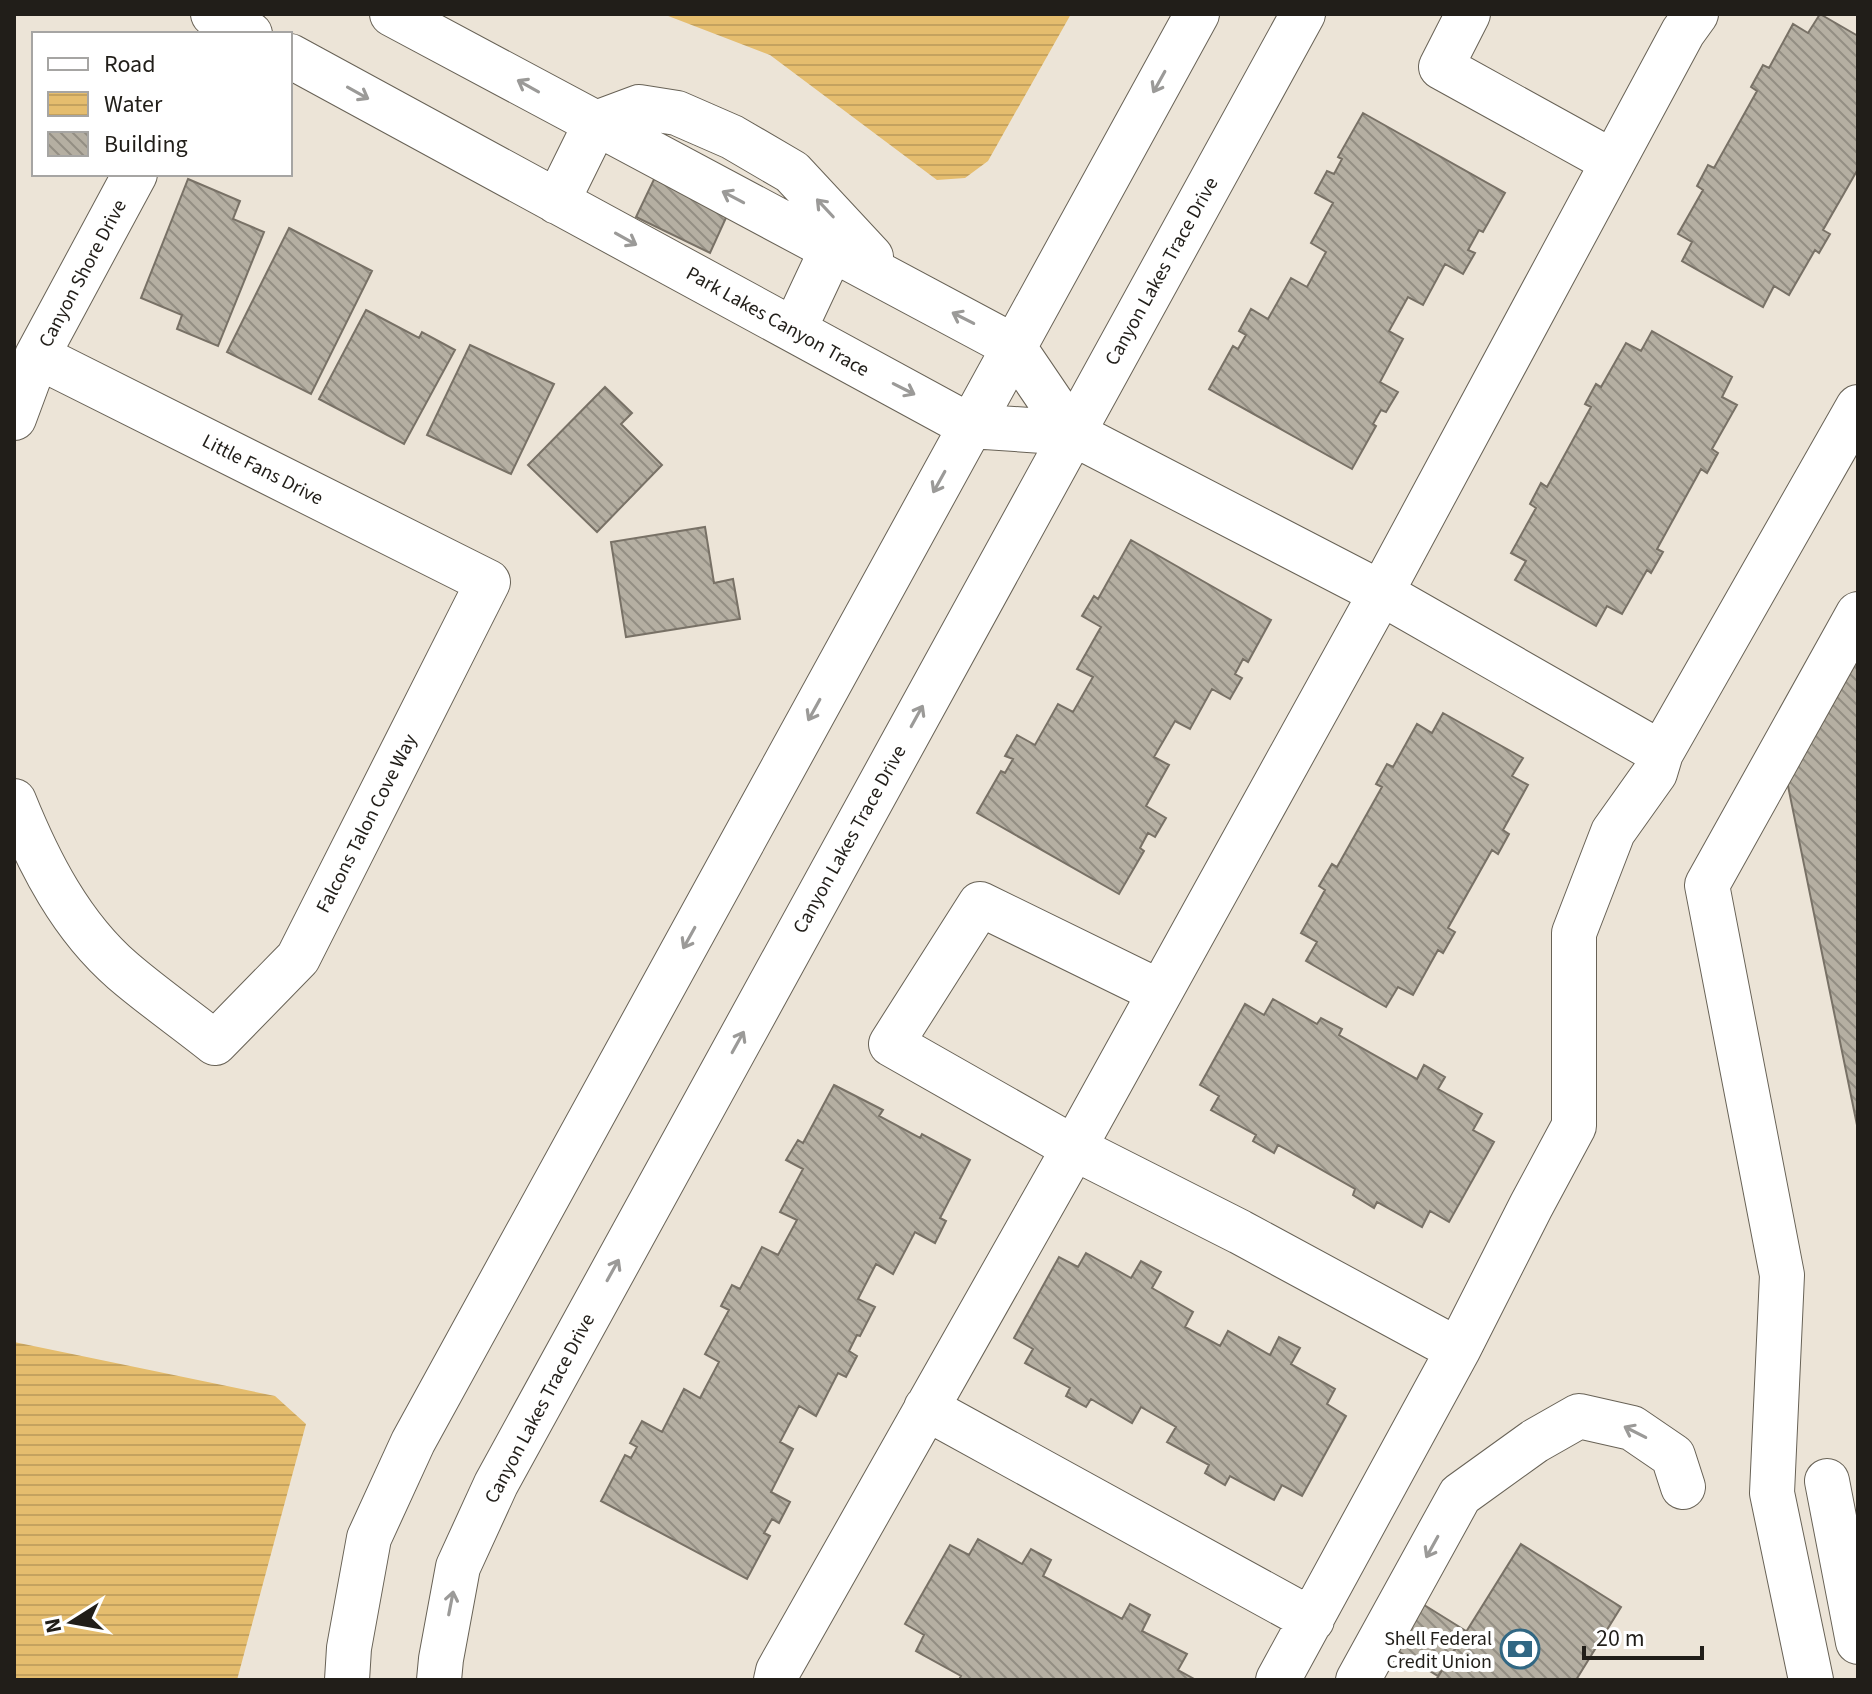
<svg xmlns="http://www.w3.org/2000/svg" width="1872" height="1694" viewBox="0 0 1872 1694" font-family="'Source Sans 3',sans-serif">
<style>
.water{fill:url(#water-rules)}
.building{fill:url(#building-back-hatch);stroke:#787166;stroke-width:2}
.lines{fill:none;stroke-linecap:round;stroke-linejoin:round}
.minor-casing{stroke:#686256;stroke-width:46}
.minor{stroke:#fff;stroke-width:44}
.oneway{stroke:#9b9a98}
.labels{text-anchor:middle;stroke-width:8;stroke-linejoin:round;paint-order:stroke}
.street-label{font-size:20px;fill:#211e19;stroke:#fff}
.poi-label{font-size:20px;fill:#211e19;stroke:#fff;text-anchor:end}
</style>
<defs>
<pattern id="water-rules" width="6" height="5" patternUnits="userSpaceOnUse" patternTransform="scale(2)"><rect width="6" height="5" fill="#e5bd6e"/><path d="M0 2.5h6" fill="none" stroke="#c4a25f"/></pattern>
<pattern id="building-back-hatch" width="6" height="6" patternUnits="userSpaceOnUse" patternTransform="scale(2)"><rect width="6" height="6" fill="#b5afa2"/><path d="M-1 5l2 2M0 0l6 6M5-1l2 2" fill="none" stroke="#938e83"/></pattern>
</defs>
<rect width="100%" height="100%" fill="#ece4d7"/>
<!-- water -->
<path class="water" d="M663 14H1071L988 161 965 178 937 180 770 55Z
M14 1342 275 1396 306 1424 237 1680H14Z"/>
<!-- building -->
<path class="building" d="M1820 14 1858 36V169L1823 230 1830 234 1819 253 1815 250 1789 295 1774 286 1763 307 1682 261 1692 242 1678 234 1703 190 1697 186 1708 165 1714 168 1757 91 1751 87 1763 65 1769 68 1793 24 1808 33Z
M1363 113 1505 193 1483 232 1479 230 1468 250 1475 253 1463 274 1445 264 1423 305 1408 297 1389 331 1403 339 1380 382 1398 392 1386 412 1381 410 1373 424 1376 426 1352 469 1209 389 1233 346 1238 349 1246 335 1239 331 1251 309 1268 319 1291 278 1307 287 1326 252 1311 243 1333 203 1315 193 1327 171 1334 174 1342 159 1338 157Z
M657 173 730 209 710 253 636 217Z
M188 179 240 201 233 219 264 232 218 346 177 329 182 315 141 298Z
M289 228 372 271 311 394 227 352Z
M366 310 419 338 422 332 455 350 404 444 319 399Z
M1652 331 1732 377 1722 397 1737 405 1712 449 1718 453 1707 473 1701 469 1657 549 1663 552 1651 573 1647 570 1622 614 1607 606 1596 626 1515 580 1526 561 1511 553 1536 508 1530 504 1541 483 1547 487 1591 407 1585 404 1596 384 1601 387 1626 343 1641 351Z
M470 345 554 384 511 474 427 435Z
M605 387 632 413 621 424 662 465 597 532 528 465Z
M705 527 714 583 733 579 740 619 626 637 611 542Z
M1131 540 1271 620 1248 662 1243 659 1235 674 1242 678 1230 699 1212 689 1190 729 1175 721 1154 757 1169 765 1146 806 1166 818 1155 837 1148 833 1140 848 1144 851 1119 894 977 813 1001 771 1005 773 1013 759 1005 756 1017 735 1035 745 1058 704 1073 712 1093 677 1077 669 1101 627 1082 616 1094 596 1098 599Z
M1858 655V1130L1787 781Z
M1443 713 1523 758 1512 776 1528 785 1503 830 1509 834 1498 854 1492 850 1448 928 1455 932 1443 953 1438 950 1413 995 1398 987 1386 1007 1306 961 1317 942 1301 933 1325 890 1319 886 1332 864 1337 867 1382 787 1376 784 1387 764 1393 767 1417 724 1432 733Z
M1273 999 1317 1024 1321 1018 1342 1029 1339 1035 1417 1079 1424 1065 1445 1077 1438 1089 1482 1114 1473 1130 1494 1142 1449 1222 1430 1211 1422 1227 1377 1202 1374 1208 1353 1195 1355 1189 1278 1145 1274 1153 1253 1141 1256 1135 1211 1110 1219 1096 1200 1085 1245 1004 1264 1015Z
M834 1085 883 1110 879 1116 920 1138 922 1134 970 1160 940 1218 946 1221 935 1243 915 1232 893 1274 876 1264 858 1299 875 1307 860 1336 857 1335 849 1351 857 1356 846 1377 838 1373 816 1416 799 1406 780 1442 793 1449 771 1492 790 1502 779 1523 772 1519 764 1533 770 1536 747 1579 601 1501 625 1455 631 1458 637 1447 630 1443 642 1421 662 1432 684 1389 700 1398 719 1362 705 1354 729 1310 721 1306 732 1285 740 1289 762 1247 778 1255 797 1220 780 1212 803 1169 786 1160 798 1140 803 1143Z
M1086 1253 1131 1278 1141 1261 1161 1272 1152 1288 1193 1312 1185 1327 1220 1346 1228 1331 1270 1355 1279 1337 1300 1348 1291 1364 1335 1389 1327 1404 1346 1416 1302 1496 1282 1485 1274 1500 1230 1476 1225 1485 1205 1473 1209 1465 1167 1442 1176 1427 1141 1407 1132 1423 1091 1399 1086 1407 1066 1396 1070 1388 1025 1363 1033 1349 1014 1338 1059 1257 1078 1267Z
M978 1539 1022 1564 1031 1549 1051 1560 1043 1576 1122 1619 1130 1604 1150 1615 1142 1631 1187 1654 1178 1670 1196 1680H959L961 1676 916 1651 924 1635 905 1624 950 1545 969 1555Z
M1521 1544 1621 1607 1576 1680H1436Z
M1421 1603 1466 1631 1438 1676 1393 1648Z"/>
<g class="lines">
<defs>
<path id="minor" d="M213 14 250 34
M392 14 1013 346 1072 433
M1468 14 1441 67 1613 162
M290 56 970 426 1072 433 1381 593 1661 753
M596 123 639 107 677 113 732 137 792 172 871 257
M557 202 596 123
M794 330 832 249
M14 418 37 356 135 174
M14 801C39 863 71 926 123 971 152 996 185 1019 215 1043L298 958 488 582 37 356
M1160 992 980 904 891 1044 1074 1148 1240 1232 1458 1350
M926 1408 1312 1620
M1827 1481 1858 1642
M347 1680 349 1648 369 1538 413 1442 1197 14
M439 1680 441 1659 458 1567 496 1484 1303 14
M776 1680 778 1671 1074 1148 1381 593 1683 32 1696 14
M1278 1680 1458 1350 1531 1206 1574 1126V933L1613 832 1655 773 1661 753 1858 407
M1358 1680 1460 1495 1535 1441 1579 1416 1632 1428 1673 1456 1683 1487
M1811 1680 1772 1493 1782 1275 1707 885 1858 614"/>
</defs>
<!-- minor casing -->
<use href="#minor" class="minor-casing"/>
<!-- minor -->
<use href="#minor" class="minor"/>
</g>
<!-- one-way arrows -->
<defs><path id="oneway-shaft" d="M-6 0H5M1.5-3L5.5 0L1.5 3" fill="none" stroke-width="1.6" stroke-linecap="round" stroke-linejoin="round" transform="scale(2)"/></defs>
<g class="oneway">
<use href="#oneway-shaft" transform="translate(1159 82) rotate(119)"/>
<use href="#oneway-shaft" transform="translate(528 86) rotate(-151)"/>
<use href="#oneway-shaft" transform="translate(358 93) rotate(29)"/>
<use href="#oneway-shaft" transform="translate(733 197) rotate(-152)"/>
<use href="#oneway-shaft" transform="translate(825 208) rotate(-133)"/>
<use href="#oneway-shaft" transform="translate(626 239) rotate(29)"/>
<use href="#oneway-shaft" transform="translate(963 318) rotate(-153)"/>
<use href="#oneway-shaft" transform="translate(904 389) rotate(27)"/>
<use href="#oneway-shaft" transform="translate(939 482) rotate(119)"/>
<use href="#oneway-shaft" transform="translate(814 710) rotate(119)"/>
<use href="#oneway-shaft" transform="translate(917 716) rotate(-61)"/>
<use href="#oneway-shaft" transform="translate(689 938) rotate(119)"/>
<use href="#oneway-shaft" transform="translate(738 1042) rotate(-61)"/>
<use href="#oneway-shaft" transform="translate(613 1270) rotate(-61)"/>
<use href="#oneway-shaft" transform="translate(1635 1432) rotate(-153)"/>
<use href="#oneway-shaft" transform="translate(1432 1547) rotate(119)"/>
<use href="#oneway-shaft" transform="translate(451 1603) rotate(-79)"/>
</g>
<!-- icons -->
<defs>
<symbol id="bank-ring" viewBox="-11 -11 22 22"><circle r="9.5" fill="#fff" stroke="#316783" stroke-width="1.5"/><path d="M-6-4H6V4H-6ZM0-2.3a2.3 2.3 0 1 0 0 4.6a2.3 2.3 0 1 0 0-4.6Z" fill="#316783"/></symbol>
</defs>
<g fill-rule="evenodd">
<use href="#bank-ring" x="1498" y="1627" width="44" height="44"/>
</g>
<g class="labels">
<!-- street labels -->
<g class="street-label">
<text transform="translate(1161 271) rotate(-61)" y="7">Canyon Lakes Trace Drive</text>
<text transform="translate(82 273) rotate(-62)" y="7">Canyon Shore Drive</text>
<text transform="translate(778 321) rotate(29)" y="7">Park Lakes Canyon Trace</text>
<text transform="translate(263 469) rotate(27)" y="7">Little Fans Drive</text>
<text transform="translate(366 823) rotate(-63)" y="7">Falcons Talon Cove Way</text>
<text transform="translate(849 839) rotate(-61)" y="7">Canyon Lakes Trace Drive</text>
<text transform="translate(539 1408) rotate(-62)" y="7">Canyon Lakes Trace Drive</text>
</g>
<!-- poi labels -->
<g class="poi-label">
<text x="1492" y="1645">Shell Federal<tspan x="1492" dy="23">Credit Union</tspan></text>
</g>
</g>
<!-- border -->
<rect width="1872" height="1694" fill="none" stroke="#211e19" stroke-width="32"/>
<!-- legend -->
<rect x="32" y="32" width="260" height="144" fill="#ffffff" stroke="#a6a5a3" stroke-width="2"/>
<rect x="48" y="58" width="40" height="12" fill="#ffffff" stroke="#a6a5a3" stroke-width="2"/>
<text x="104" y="72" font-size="24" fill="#211e19">Road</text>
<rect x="48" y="92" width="40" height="24" fill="url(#water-rules)" stroke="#a6a5a3" stroke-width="2"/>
<text x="104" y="112" font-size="24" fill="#211e19">Water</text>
<rect x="48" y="132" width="40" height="24" fill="url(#building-back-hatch)" stroke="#a6a5a3" stroke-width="2"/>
<text x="104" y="152" font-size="24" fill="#211e19">Building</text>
<!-- north arrow -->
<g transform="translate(72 1622) rotate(259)" stroke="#ffffff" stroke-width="6" paint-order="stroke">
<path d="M0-6L14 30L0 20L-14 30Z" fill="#211e19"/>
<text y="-12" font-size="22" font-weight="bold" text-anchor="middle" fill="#211e19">N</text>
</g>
<!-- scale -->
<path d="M1584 1646v12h118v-12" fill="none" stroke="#211e19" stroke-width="4"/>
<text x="1596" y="1646" font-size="24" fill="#211e19" stroke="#ffffff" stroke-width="6" paint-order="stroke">20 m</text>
</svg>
